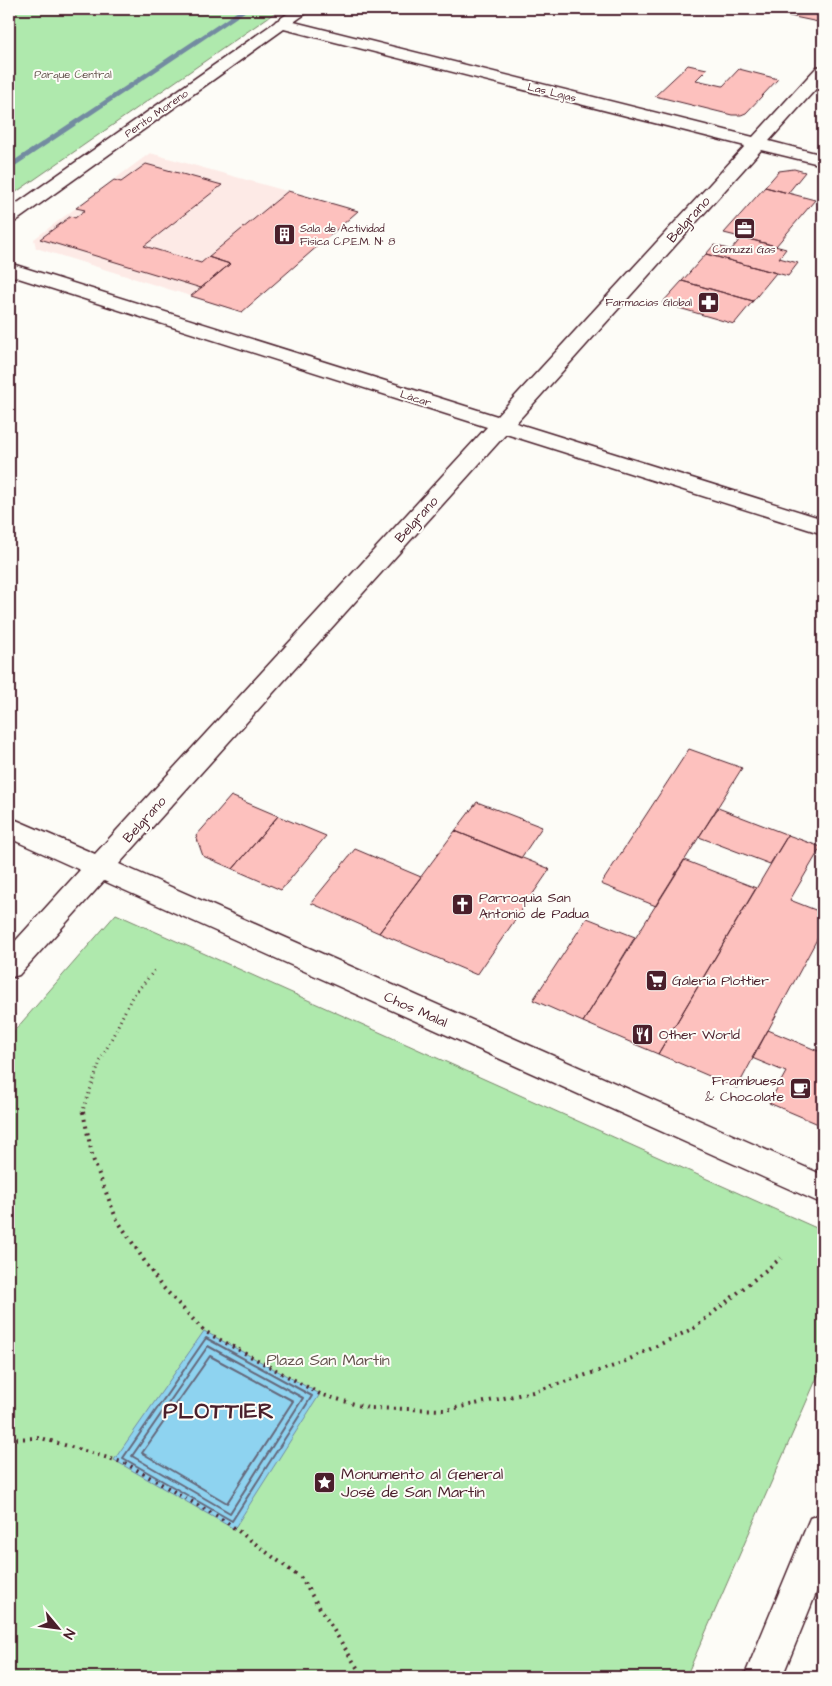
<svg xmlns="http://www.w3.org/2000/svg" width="832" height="1686" viewBox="0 0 832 1686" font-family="'Architects Daughter',sans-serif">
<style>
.built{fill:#fdeae6}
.green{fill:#afe9ad;stroke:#7c846c}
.water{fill:#8ed3f0;stroke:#738ba1}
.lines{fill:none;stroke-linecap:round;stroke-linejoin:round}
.shore{stroke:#65677a;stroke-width:2}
.stream{fill:#738ba1;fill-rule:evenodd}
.building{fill:#fdc1be;stroke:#4a1f2b}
.minor-casing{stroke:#4a1f2b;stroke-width:3}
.secondary-casing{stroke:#4a1f2b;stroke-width:3}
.path-far1{stroke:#4a1f2b;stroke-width:3;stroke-dasharray:1 4;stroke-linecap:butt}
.path{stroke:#4a1f2b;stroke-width:4;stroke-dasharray:2 5;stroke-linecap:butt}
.minor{fill:#fdfcf7;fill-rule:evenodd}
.secondary{fill:#fdfcf7;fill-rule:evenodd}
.labels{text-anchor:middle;stroke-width:4;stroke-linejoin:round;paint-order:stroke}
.far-park-label{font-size:11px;fill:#63524c;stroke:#fdfcf7}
.far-street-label{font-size:11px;fill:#4a1f2b;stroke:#fdfcf7}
.far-poi-label{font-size:11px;fill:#4a1f2b;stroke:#fdfcf7;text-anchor:start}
.street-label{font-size:14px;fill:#4a1f2b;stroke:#fdfcf7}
.poi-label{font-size:14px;fill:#4a1f2b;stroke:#fdfcf7;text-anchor:start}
.near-park-label{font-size:16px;fill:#63524c;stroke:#fdfcf7}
.near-poi-label{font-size:16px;fill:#4a1f2b;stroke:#fdfcf7;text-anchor:start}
.near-district-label{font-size:22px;font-weight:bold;letter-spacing:1px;fill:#4a1f2b;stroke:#fdfcf7}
</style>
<rect width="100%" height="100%" fill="#fdfcf7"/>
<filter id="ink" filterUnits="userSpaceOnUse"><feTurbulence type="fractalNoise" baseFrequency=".02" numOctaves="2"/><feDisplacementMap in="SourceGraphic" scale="10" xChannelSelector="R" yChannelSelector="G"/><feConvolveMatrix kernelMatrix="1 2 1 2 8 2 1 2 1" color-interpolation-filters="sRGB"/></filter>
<g filter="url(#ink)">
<!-- built -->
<path class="built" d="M150 153 358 211 242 312 36 248 34 239Z"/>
<!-- green -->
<path class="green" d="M9 9H280L9 197Z
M116 914 823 1231V1364L686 1677H9V1037Z"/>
<!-- water -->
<path class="water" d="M204 1331 320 1394 234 1529 114 1460Z"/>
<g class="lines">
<!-- shore -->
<path class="shore" d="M206 1338 312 1396 232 1521 123 1458Z
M208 1346 303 1398 230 1513 132 1456Z
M210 1356 293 1401 227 1503 142 1453Z"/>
<!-- stream -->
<path class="stream" d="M241 9H249L9 170V164Z"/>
</g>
<!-- building -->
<path class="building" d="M762 9H823V23L761 10Z
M688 65 707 69 696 80 723 86 739 69 778 79 746 113 741 115H732L655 96Z
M146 164 222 185 144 246 201 263 208 257 230 264 201 288 40 239 71 216 75 218 85 210 76 208 114 180 121 182Z
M794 169 805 172 788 193 765 187 779 171Z
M765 187 815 200 776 246 724 233Z
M288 191 358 211 242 312 191 296 230 264 208 257Z
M742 237 786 249 779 258 798 263 788 276 706 254 714 245 731 250Z
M706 254 776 273 753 301 682 281Z
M682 281 753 301 734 324 662 303Z
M689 749 742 768 656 906 601 884Z
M231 796 278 816 233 869 203 856 196 836Z
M477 802 542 827 521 858 455 831Z
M718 808 788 835 770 864 699 837Z
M278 816 326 836 281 890 233 869Z
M455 831 550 869 477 975 379 933Z
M788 835 821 847 790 900 823 913V928L737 1088 658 1054Z
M355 849 421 877 379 933 311 903Z
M684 860 756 888 658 1054 583 1022Z
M587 918 635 937 583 1022 533 1000Z
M768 1030 823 1053V1126L769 1103 786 1072 752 1058Z"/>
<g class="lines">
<defs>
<path id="minor" d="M282 19 753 137 817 67 823 66V81L769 141 823 155V165L761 150 516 423 823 519V534L506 434 119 864 823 1175V1204L104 881 19 975 9 978V948L80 870 9 838V817L95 854 487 427 9 275V263L497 416 745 146 276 27 274 24 276 21Z
M823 1513V1576L782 1677H744L810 1518Z"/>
<path id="secondary" d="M294 9H312L16 221 9 223V209Z"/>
</defs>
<!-- minor casing -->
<use href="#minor" class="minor-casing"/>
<!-- secondary casing -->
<use href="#secondary" class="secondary-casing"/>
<!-- path-far1 -->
<path class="path-far1" d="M82 1113 100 1062 132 997 155 970"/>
<!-- path -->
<path class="path" d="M83 1112 93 1159 116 1218 159 1283 204 1331 320 1394 368 1408 446 1410 533 1392 617 1365 694 1328 781 1258
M9 1439 41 1438 125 1463 225 1521 301 1578 363 1677"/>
<!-- minor -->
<use href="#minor" class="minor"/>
<!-- secondary -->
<use href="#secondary" class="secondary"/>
</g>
</g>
<!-- icons -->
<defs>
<symbol id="office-square" viewBox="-11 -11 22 22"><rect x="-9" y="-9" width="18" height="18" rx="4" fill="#4a1f2b" stroke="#fdfcf7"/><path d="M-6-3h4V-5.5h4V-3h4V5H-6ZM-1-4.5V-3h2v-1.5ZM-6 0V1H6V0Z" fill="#fff"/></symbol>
<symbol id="building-square" viewBox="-11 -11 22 22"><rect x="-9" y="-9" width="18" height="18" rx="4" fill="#4a1f2b" stroke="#fdfcf7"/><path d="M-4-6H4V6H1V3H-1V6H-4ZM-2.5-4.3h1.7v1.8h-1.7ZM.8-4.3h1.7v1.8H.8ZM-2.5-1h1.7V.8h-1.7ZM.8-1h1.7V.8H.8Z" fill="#fff"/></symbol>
<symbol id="pharmacy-square" viewBox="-11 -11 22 22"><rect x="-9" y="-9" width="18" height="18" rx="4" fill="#4a1f2b" stroke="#fdfcf7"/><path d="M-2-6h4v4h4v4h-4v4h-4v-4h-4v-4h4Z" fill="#fff"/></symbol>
<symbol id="church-square" viewBox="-11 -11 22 22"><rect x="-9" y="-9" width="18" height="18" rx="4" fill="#4a1f2b" stroke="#fdfcf7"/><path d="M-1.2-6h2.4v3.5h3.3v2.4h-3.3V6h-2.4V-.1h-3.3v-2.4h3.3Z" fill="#fff"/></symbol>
<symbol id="supermarket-square" viewBox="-11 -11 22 22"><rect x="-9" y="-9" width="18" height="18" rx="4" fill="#4a1f2b" stroke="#fdfcf7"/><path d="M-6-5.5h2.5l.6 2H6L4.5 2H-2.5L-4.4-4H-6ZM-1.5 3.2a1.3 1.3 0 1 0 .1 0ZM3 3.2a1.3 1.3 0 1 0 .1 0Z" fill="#fff"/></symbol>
<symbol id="restaurant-square" viewBox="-11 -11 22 22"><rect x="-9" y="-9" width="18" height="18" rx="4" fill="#4a1f2b" stroke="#fdfcf7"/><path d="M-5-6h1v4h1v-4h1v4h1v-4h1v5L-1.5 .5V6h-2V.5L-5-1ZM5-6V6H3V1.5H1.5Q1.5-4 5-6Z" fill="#fff"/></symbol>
<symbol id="cafe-square" viewBox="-11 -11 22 22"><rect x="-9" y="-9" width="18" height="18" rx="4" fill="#4a1f2b" stroke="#fdfcf7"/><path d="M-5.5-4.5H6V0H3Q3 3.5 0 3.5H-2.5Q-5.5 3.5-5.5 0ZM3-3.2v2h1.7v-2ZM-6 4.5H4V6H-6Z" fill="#fff"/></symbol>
<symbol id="sight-square" viewBox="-11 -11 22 22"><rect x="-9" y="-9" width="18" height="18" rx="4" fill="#4a1f2b" stroke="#fdfcf7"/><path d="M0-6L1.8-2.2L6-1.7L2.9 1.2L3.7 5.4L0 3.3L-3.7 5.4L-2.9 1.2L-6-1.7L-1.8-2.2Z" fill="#fff"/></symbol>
</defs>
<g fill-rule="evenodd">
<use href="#office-square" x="732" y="216" width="25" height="25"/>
<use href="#building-square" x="272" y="222" width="25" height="25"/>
<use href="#pharmacy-square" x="696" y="290" width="25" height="25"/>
<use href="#church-square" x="450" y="892" width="25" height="25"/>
<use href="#supermarket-square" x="644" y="968" width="25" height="25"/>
<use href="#restaurant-square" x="630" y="1022" width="25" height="25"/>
<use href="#cafe-square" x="788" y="1076" width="25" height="25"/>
<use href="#sight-square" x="312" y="1470" width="25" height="25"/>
</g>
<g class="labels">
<!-- far-park labels -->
<g class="far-park-label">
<text x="73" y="78">Parque Central</text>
</g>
<!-- far-street labels -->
<g class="far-street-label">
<text transform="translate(552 92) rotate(14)" y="4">Las Lajas</text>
<text transform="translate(156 113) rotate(-35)" y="4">Perito Moreno</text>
<text transform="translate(416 398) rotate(18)" y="4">Lácar</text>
</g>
<!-- far-poi labels -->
<g class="far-poi-label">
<text x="300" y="232">Sala de Actividad<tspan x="300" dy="13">Física C.P.E.M. N° 8</tspan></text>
<text x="744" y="253" text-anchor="middle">Camuzzi Gas</text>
<text x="692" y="306" text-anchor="end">Farmacias Global</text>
</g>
<!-- street labels -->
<g class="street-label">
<text transform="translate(688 219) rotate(-48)" y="5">Belgrano</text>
<text transform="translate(416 519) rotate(-48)" y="5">Belgrano</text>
<text transform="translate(144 819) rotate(-48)" y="5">Belgrano</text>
<text transform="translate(416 1009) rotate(24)" y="5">Chos Malal</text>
</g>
<!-- poi labels -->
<g class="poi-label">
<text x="479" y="902">Parroquia San<tspan x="479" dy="16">Antonio de Padua</tspan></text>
<text x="672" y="985">Galería Plottier</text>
<text x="659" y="1039">Other World</text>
<text x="784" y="1085" text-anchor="end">Frambuesa<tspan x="784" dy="16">&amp; Chocolate</tspan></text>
</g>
<!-- near-park labels -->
<g class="near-park-label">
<text x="328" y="1365">Plaza San Martín</text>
</g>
<!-- near-poi labels -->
<g class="near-poi-label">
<text x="341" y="1479">Monumento al General<tspan x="341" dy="18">José de San Martín</tspan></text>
</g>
<!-- near-district labels -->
<g class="near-district-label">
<text x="219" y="1418">PLOTTIER</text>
</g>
</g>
<!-- margin -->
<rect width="832" height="1686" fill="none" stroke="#fdfcf7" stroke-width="30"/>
<rect x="15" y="15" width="802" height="1656" fill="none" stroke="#4a1f2b" stroke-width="2" filter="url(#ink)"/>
<!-- north arrow -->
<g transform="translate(58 1628) rotate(119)" stroke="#fdfcf7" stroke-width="4" paint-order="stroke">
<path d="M0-4L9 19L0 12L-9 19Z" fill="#4a1f2b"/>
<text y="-8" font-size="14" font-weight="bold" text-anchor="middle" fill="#4a1f2b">N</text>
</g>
</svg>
